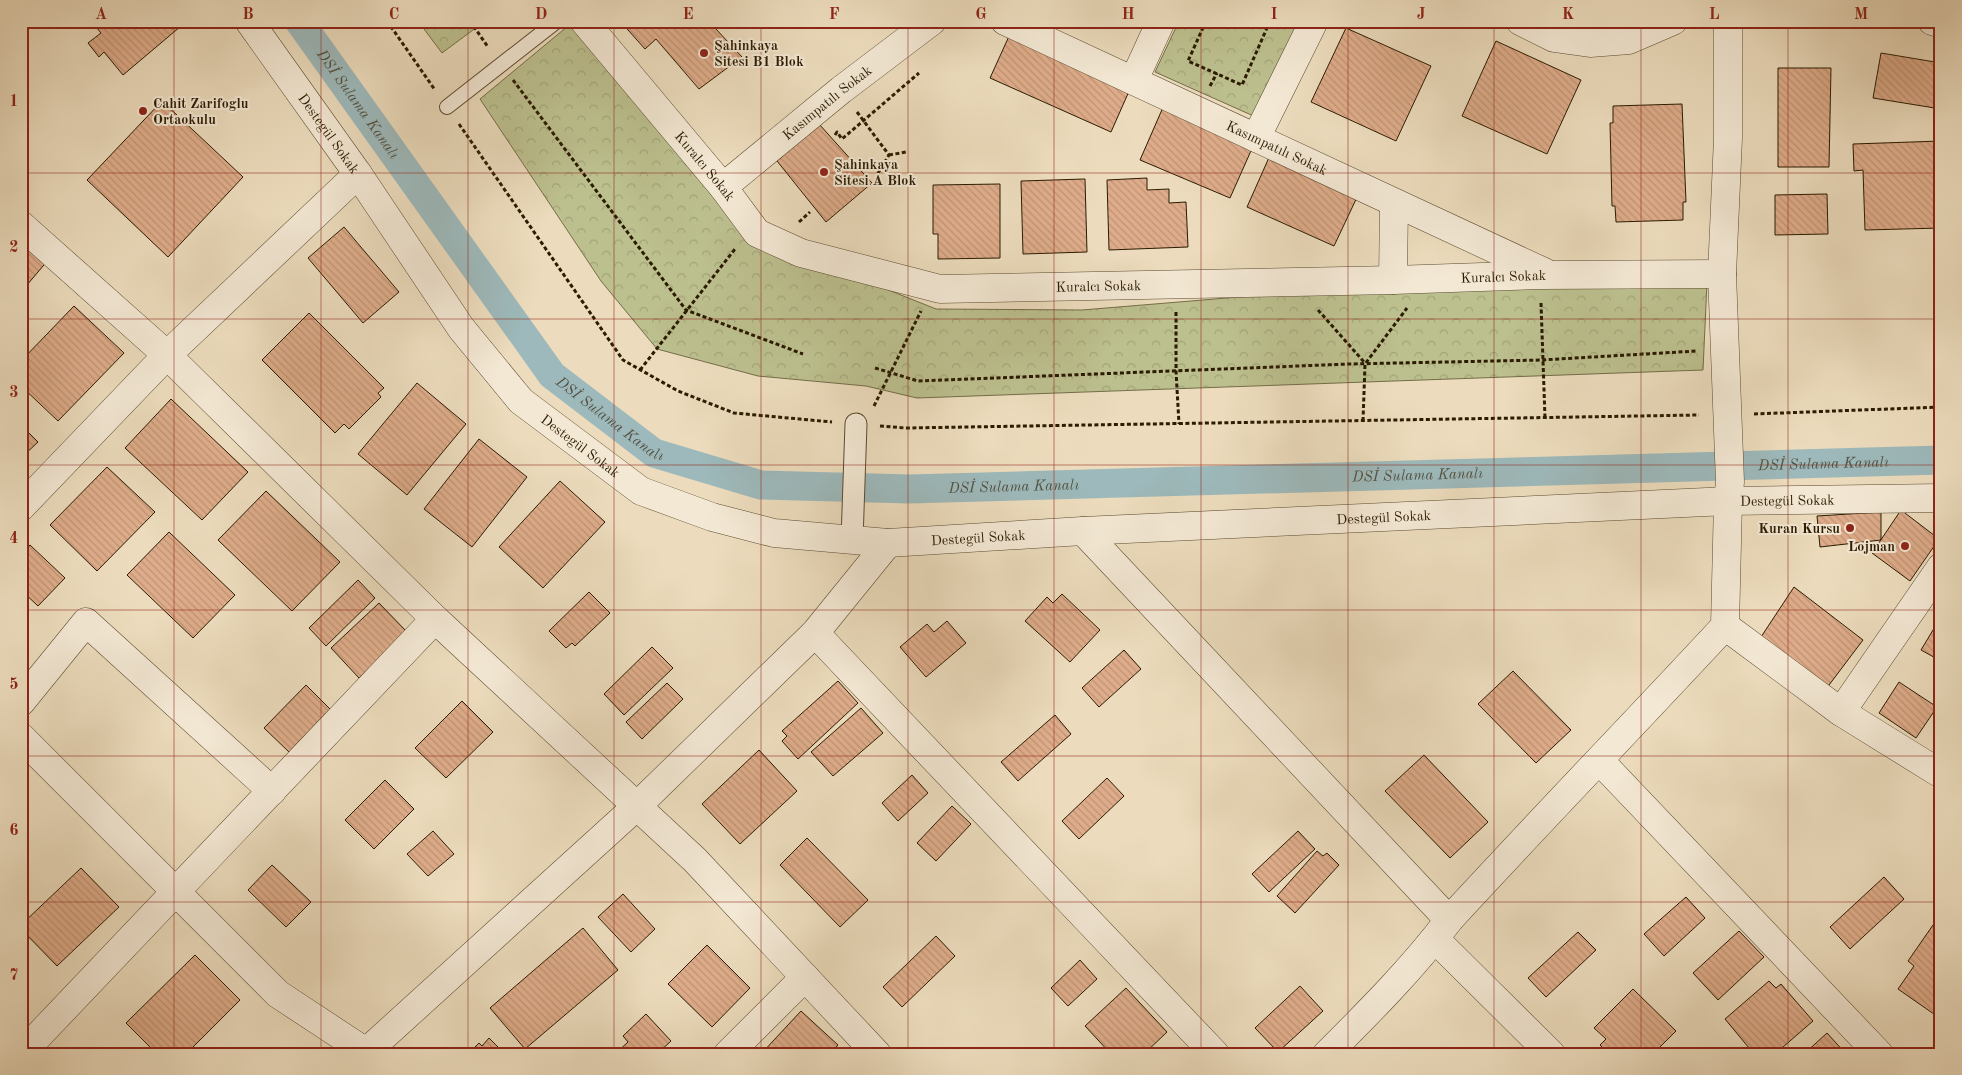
<svg xmlns="http://www.w3.org/2000/svg" width="1962" height="1075" viewBox="0 0 1962 1075" font-family="'Old Standard TT',serif">
<style>
.park{fill:url(#park-crowns);stroke:#746d48}
.lines{fill:none;stroke-linecap:round;stroke-linejoin:round}
.canal{stroke:#9db9bb;stroke-width:29}
.building{fill:url(#building-back-hatch);stroke:#2b1b01}
.service-casing{stroke:#5b4b30;stroke-width:16}
.pedestrian-casing{stroke:#5b4b30;stroke-width:23}
.minor-casing{stroke:#5b4b30;stroke-width:29}
.path{stroke:#2b1b01;stroke-width:3;stroke-dasharray:4 2.5;stroke-linecap:butt}
.service{stroke:#f3e8d4;stroke-width:14}
.pedestrian{stroke:#f3e8d4;stroke-width:21}
.minor{stroke:#f3e8d4;stroke-width:28}
.grid{fill:none;stroke:#8f2418;stroke-width:1;stroke-opacity:0.55}
.poi-dot{fill:#8f2418;stroke:#f3e8d4;stroke-width:2}
.labels{text-anchor:middle;stroke-width:4;stroke-linejoin:round;paint-order:stroke}
.poi-label{font-size:14px;font-weight:bold;fill:#2b1b01;stroke:#f3e8d4;text-anchor:start}
.street-label{font-size:14px;fill:#2b1b01;stroke:#f3e8d4}
.water-label{font-size:15px;font-style:italic;fill:#535242;stroke:#f3e8d4}
.neatline{fill:none;stroke:#8f2418;stroke-width:2}
.grid-label{font-size:16px;text-anchor:middle;font-weight:bold;fill:#8f2418}
</style>
<defs>
<pattern id="park-crowns" width="20" height="18" patternUnits="userSpaceOnUse" patternTransform="scale(1.25)"><rect width="20" height="18" fill="#bcbf8e"/><path d="M2 6a3 3 0 1 1 6 0M12 15a3 3 0 1 1 6 0" fill="none" stroke="#a2a479"/></pattern>
<pattern id="building-back-hatch" width="6" height="6" patternUnits="userSpaceOnUse" patternTransform="scale(1.25)"><rect width="6" height="6" fill="#deac8a"/><path d="M-1 5l2 2M0 0l6 6M5-1l2 2" fill="none" stroke="#bf9375"/></pattern>
</defs>
<rect width="100%" height="100%" fill="#ecdcbd"/>
<filter id="stains"><feTurbulence type="fractalNoise" baseFrequency=".004" numOctaves="4"/><feColorMatrix values="0 0 0 0 .2 0 0 0 0 .09 0 0 0 0 .02 0 0 0 .5 -.17"/></filter>
<radialGradient id="worn" r=".72"><stop offset=".6" stop-color="#630" stop-opacity="0"/><stop offset="1" stop-color="#630" stop-opacity=".3"/></radialGradient>
<!-- park -->
<path class="park" d="M418 21H485L442 53Z
M574 21 741 231 936 309 1082 310 1312 291 1707 282 1703 370 917 398 866 386 758 376 657 349 601 281 480 99Z
M1179 21H1301L1258 118 1155 72Z"/>
<g class="lines">
<!-- canal -->
<path class="canal" id="s1" d="M299 21 552 375 654 453 761 485 910 489 1941 460"/>
</g>
<!-- building -->
<path class="building" d="M91 21H187L123 75 104 52 99 57 88 43 101 33Z
M620 21H723L715 28 742 57 699 89 656 39 645 49Z
M1346 28 1431 66 1396 141 1311 102Z
M1010 34 1130 89 1111 132 990 78Z
M1496 41 1581 80 1547 154 1462 116Z
M1881 53 1941 63V109L1873 98Z
M1778 68H1831L1829 167H1778Z
M162 101 243 177 168 257 87 180Z
M1682 104 1686 202H1683V220L1616 222 1615 206H1612L1610 123H1613V106Z
M1164 105 1254 144 1230 198 1140 160Z
M819 124 872 183 826 222 777 161Z
M1941 141V228L1865 230 1863 170 1854 171 1853 144Z
M1271 153 1359 193 1334 246 1247 207Z
M1147 178V190L1169 189V203L1186 202 1188 247 1109 250 1107 180Z
M1085 179 1087 252 1023 254 1021 181Z
M1000 184V258L938 259V234H933V185Z
M1827 194 1828 234 1775 235V195Z
M344 227 399 292 363 323 308 258Z
M21 235 49 259 21 292Z
M74 306 124 353 58 421 21 386V361Z
M309 313 384 388 378 393 381 397 349 429 344 424 335 433 262 360Z
M417 383 466 424 407 495 358 454Z
M171 399 248 472 202 520 125 448Z
M21 425 38 442 21 458Z
M479 439 527 477 472 547 424 509Z
M107 467 155 512 97 571 50 525Z
M560 481 605 522 543 588 499 547Z
M266 491 340 562 292 611 218 540Z
M1901 510 1939 539 1910 581 1872 553Z
M1881 512V540L1820 547 1817 516Z
M169 532 235 595 193 638 127 575Z
M30 545 65 578 38 606 21 590V555Z
M358 580 375 598 326 646 309 628Z
M1794 587 1863 640 1826 689 1759 640Z
M589 592 610 613 575 646 572 643 566 648 549 631Z
M1062 594 1100 630 1070 662 1025 621 1047 597 1053 603Z
M379 603 407 632 359 678 331 648Z
M1939 620 1941 622V661L1921 650Z
M947 621 966 643 926 677 900 647 927 624 934 632Z
M652 647 673 668 624 715 604 694Z
M1124 650 1141 669 1099 707 1082 688Z
M1513 671 1571 730 1536 763 1478 704Z
M838 681 858 703 798 759 782 741 787 736 782 731Z
M1899 682 1937 707 1916 738 1879 713Z
M667 683 683 699 642 739 626 722Z
M306 685 330 709 289 752 264 728Z
M462 701 493 732 446 778 415 748Z
M861 708 883 733 833 776 811 752Z
M1055 715 1071 734 1018 781 1001 762Z
M759 750 797 791 740 844 702 804Z
M1424 755 1488 822 1450 858 1385 791Z
M912 775 928 793 898 821 882 803Z
M1107 778 1124 796 1079 839 1062 821Z
M385 780 414 809 374 849 345 820Z
M952 806 971 824 936 861 917 843Z
M433 831 454 854 428 876 407 854Z
M1298 831 1315 849 1269 892 1252 874Z
M807 838 868 900 840 927 780 865Z
M1317 851 1323 856 1327 853 1339 865 1295 913 1277 896Z
M272 865 311 902 286 927 248 890Z
M81 868 119 907 57 966 21 929V925Z
M1884 877 1904 899 1850 949 1830 927Z
M623 894 655 929 631 952 598 917Z
M1686 897 1705 918 1664 956 1644 934Z
M1941 924V1019L1898 989 1914 966 1908 961 1933 925 1938 928Z
M583 928 618 970 525 1049 490 1008Z
M1739 931 1764 957 1718 1000 1693 973Z
M1578 932 1596 950 1546 997 1528 978Z
M936 936 955 956 902 1007 883 987Z
M707 945 750 988 712 1027 668 984Z
M195 955 240 1000 186 1054H157L126 1023Z
M1080 960 1097 979 1068 1006 1051 988Z
M1769 981 1776 988 1781 984 1813 1021 1775 1054H1754L1725 1019Z
M1300 986 1323 1011 1278 1052 1255 1028Z
M1126 988 1167 1032 1144 1054H1111L1085 1026Z
M1633 989 1676 1031 1653 1054H1609L1600 1045 1606 1039 1594 1028Z
M801 1011 838 1045 830 1054H761Z
M646 1014 671 1041 657 1054H615L628 1042 623 1036Z
M1827 1033 1846 1054H1804Z
M489 1038 505 1054H468L479 1043 482 1046Z
M110 1047 116 1054H103Z"/>
<g class="lines">
<defs>
<path id="service" d="M447 107 557 21"/>
<path id="pedestrian" d="M852 540 856 424"/>
<g id="minor">
<path id="s2" d="M249 21 358 174 461 328 521 401 641 491 712 517 774 533 888 543 1083 531 1728 501 1941 498"/>
<path id="s3" d="M584 21 723 187 757 233 801 253 940 289 1393 280 1540 275 1722 274"/>
<path id="s4" d="M1005 21 1544 272"/>
<path d="M1520 21 1554 38 1590 43 1629 40 1673 21"/>
<path d="M1932 21 1941 24"/>
<path d="M1134 80 1161 21"/>
<path d="M1256 138 1314 21"/>
<path d="M358 174 167 355 435 619 695 860 877 1054"/>
<path id="s5" d="M723 187 841 90 932 21"/>
<path d="M21 225 167 355 21 507"/>
<path d="M1393 280 1394 203"/>
<path d="M1083 531 1449 920"/>
<path d="M1725 626 1841 712 1941 774"/>
<path d="M815 633 1215 1054"/>
<path d="M21 702 86 622 272 791"/>
<path d="M1841 712 1941 567"/>
<path d="M21 737 278 994 369 1054"/>
<path d="M1600 761 1879 1054"/>
<path d="M1435 939 1551 1054"/>
<path d="M21 1054 435 619"/>
<path d="M364 1054 637 806 815 633 888 543"/>
<path d="M728 1054 805 977"/>
<path d="M1327 1054C1369 1012 1413 968 1449 920 1540 821 1633 725 1725 626L1728 501 1730 482 1722 274 1728 138V21"/>
</g>
</defs>
<!-- service casing -->
<use href="#service" class="service-casing"/>
<!-- pedestrian casing -->
<use href="#pedestrian" class="pedestrian-casing"/>
<!-- minor casing -->
<use href="#minor" class="minor-casing"/>
<!-- path -->
<path class="path" d="M387 21 435 90
M470 21 488 47
M1206 21 1188 61 1242 85 1270 21
M513 80 686 310 803 354
M1210 86 1217 73
M857 112 889 155 877 175
M459 124 623 360 678 391 734 413 832 422
M835 135 837 132 842 139 919 73
M889 155 906 152
M799 222 810 212
M1541 303 1545 418
M1318 310 1365 363
M1176 312V371L1179 424
M875 368 918 381 1349 364 1542 360 1696 351
M640 370 735 249
M874 406 921 311
M1754 414 1941 407
M1363 421 1365 364 1407 308
M880 426 905 428 1699 415"/>
<!-- service -->
<use href="#service" class="service"/>
<!-- pedestrian -->
<use href="#pedestrian" class="pedestrian"/>
<!-- minor -->
<use href="#minor" class="minor"/>
</g>
<!-- grid -->
<path class="grid" d="M174 21V1054M321 21V1054M468 21V1054M614 21V1054M761 21V1054M908 21V1054M1054 21V1054M1201 21V1054M1348 21V1054M1494 21V1054M1641 21V1054M1788 21V1054M21 173H1941M21 319H1941M21 465H1941M21 610H1941M21 756H1941M21 902H1941"/>
<!-- markers -->
<g class="poi-dot">
<circle cx="704" cy="53" r="5"/>
<circle cx="143" cy="111" r="5"/>
<circle cx="824" cy="172" r="5"/>
<circle cx="1850" cy="528" r="5"/>
<circle cx="1905" cy="546" r="5"/>
</g>
<g class="labels">
<!-- poi labels -->
<g class="poi-label">
<text x="714" y="50">Şahinkaya<tspan x="714" dy="16">Sitesi B1 Blok</tspan></text>
<text x="153" y="108">Cahit Zarifoglu<tspan x="153" dy="16">Ortaokulu</tspan></text>
<text x="834" y="169">Şahinkaya<tspan x="834" dy="16">Sitesi A Blok</tspan></text>
<text x="1840" y="533" text-anchor="end">Kuran Kursu</text>
<text x="1895" y="551" text-anchor="end">Lojman</text>
</g>
<!-- street labels -->
<g class="street-label">
<text dy="5" stroke="none"><textPath href="#s5" startOffset="134">Kasımpatılı Sokak</textPath></text>
<text dy="5" stroke="none"><textPath href="#s2" startOffset="138">Destegül Sokak</textPath></text>
<text dy="5" stroke="none"><textPath href="#s4" startOffset="300">Kasımpatılı Sokak</textPath></text>
<text dy="5" stroke="none"><textPath href="#s3" startOffset="189">Kuralcı Sokak</textPath></text>
<text dy="5" stroke="none"><textPath href="#s3" startOffset="1029">Kuralcı Sokak</textPath></text>
<text dy="5" stroke="none"><textPath href="#s3" startOffset="624">Kuralcı Sokak</textPath></text>
<text dy="5" stroke="none"><textPath href="#s2" startOffset="542">Destegül Sokak</textPath></text>
<text dy="5" stroke="none"><textPath href="#s2" startOffset="1772">Destegül Sokak</textPath></text>
<text dy="5" stroke="none"><textPath href="#s2" startOffset="1368">Destegül Sokak</textPath></text>
<text dy="5" stroke="none"><textPath href="#s2" startOffset="962">Destegül Sokak</textPath></text>
</g>
<!-- water labels -->
<g class="water-label">
<text dy="5" stroke="none"><textPath href="#s1" startOffset="102">DSİ Sulama Kanalı</textPath></text>
<text dy="5" stroke="none"><textPath href="#s1" startOffset="508">DSİ Sulama Kanalı</textPath></text>
<text dy="5" stroke="none"><textPath href="#s1" startOffset="1738">DSİ Sulama Kanalı</textPath></text>
<text dy="5" stroke="none"><textPath href="#s1" startOffset="1332">DSİ Sulama Kanalı</textPath></text>
<text dy="5" stroke="none"><textPath href="#s1" startOffset="928">DSİ Sulama Kanalı</textPath></text>
</g>
</g>
<!-- margin -->
<rect width="1962" height="1075" fill="none" stroke="#ecdcbd" stroke-width="55"/>
<rect x="28" y="28" width="1906" height="1020" class="neatline"/>
<g class="grid-label">
<text x="101" y="19">A</text>
<text x="248" y="19">B</text>
<text x="394" y="19">C</text>
<text x="541" y="19">D</text>
<text x="688" y="19">E</text>
<text x="834" y="19">F</text>
<text x="981" y="19">G</text>
<text x="1128" y="19">H</text>
<text x="1274" y="19">I</text>
<text x="1421" y="19">J</text>
<text x="1568" y="19">K</text>
<text x="1714" y="19">L</text>
<text x="1861" y="19">M</text>
<text x="14" y="106">1</text>
<text x="14" y="252">2</text>
<text x="14" y="397">3</text>
<text x="14" y="543">4</text>
<text x="14" y="689">5</text>
<text x="14" y="835">6</text>
<text x="14" y="980">7</text>
</g>
<rect width="100%" height="100%" filter="url(#stains)"/>
<rect width="100%" height="100%" fill="url(#worn)"/>
</svg>
